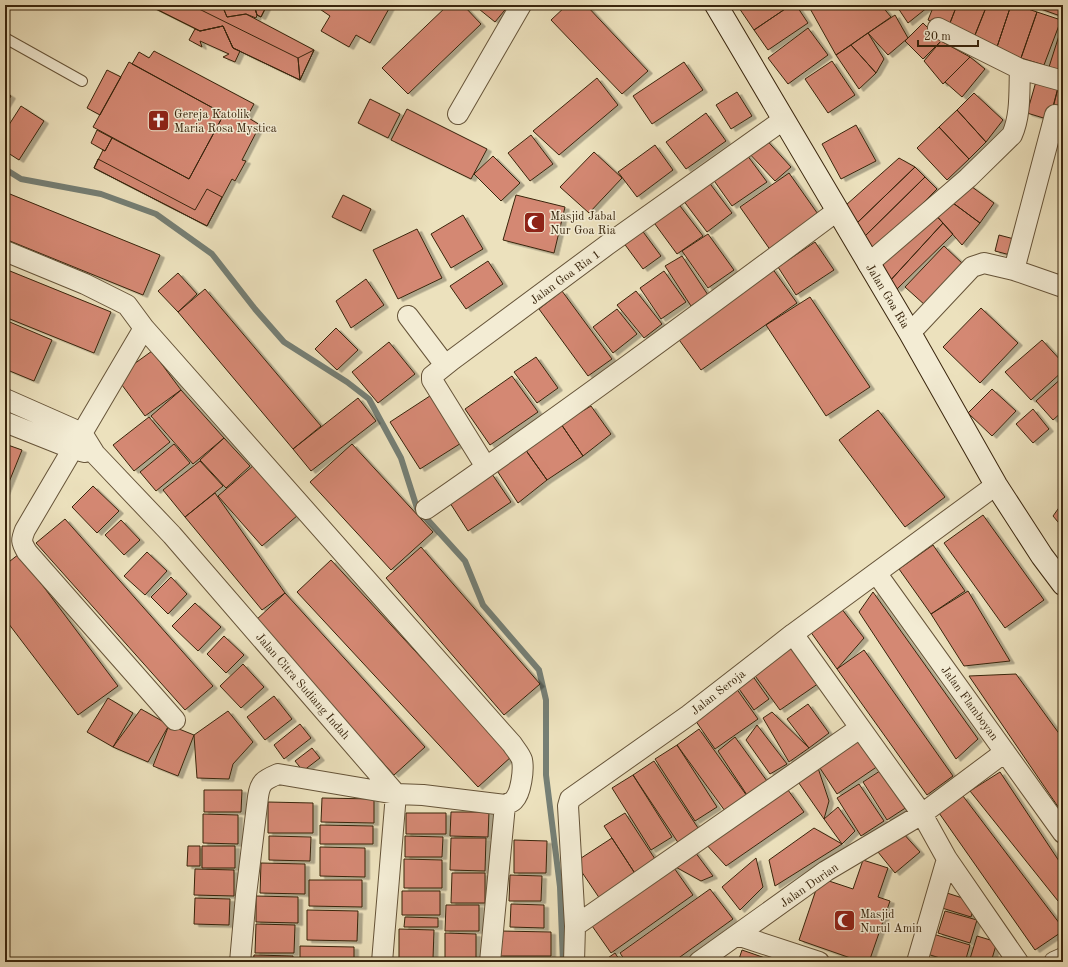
<svg xmlns="http://www.w3.org/2000/svg" width="1068" height="967" viewBox="0 0 1068 967" font-family="'Old Standard TT',serif">
<style>
.lines{fill:none;stroke-linecap:round;stroke-linejoin:round}
.stream{stroke:#757f75;stroke-width:6}
.building{fill:#d48873;stroke:#39250d;filter:url(#shadow)}
.service-casing{stroke:#665439;stroke-width:12}
.minor-casing{stroke:#665439;stroke-width:22}
.secondary-casing{stroke:#39250d;stroke-width:24}
.service{stroke:#f3ecd4;stroke-width:10}
.minor{stroke:#f3ecd4;stroke-width:20}
.secondary{stroke:#f3ecd4;stroke-width:22}
.labels{text-anchor:middle;stroke-width:3;stroke-linejoin:round;paint-order:stroke}
.poi-label{font-size:12px;fill:#39250d;stroke:#f3ecd4;text-anchor:start}
.street-label{font-size:12px;fill:#39250d;stroke:#f3ecd4}
</style>
<defs>
<filter id="shadow"><feDropShadow dx="4.5" dy="2.5" stdDeviation="0" flood-color="#0004"/></filter>
</defs>
<rect width="100%" height="100%" fill="#ece1bd"/>
<filter id="stains"><feTurbulence type="fractalNoise" baseFrequency=".005" numOctaves="4"/><feColorMatrix values="0 0 0 0 .2 0 0 0 0 .09 0 0 0 0 .02 0 0 0 .5 -.17"/></filter>
<radialGradient id="worn" r=".72"><stop offset=".6" stop-color="#630" stop-opacity="0"/><stop offset="1" stop-color="#630" stop-opacity=".3"/></radialGradient>
<g class="lines">
<!-- stream -->
<path class="stream" d="M5 169 21 179 101 194 156 214 212 254 255 309 284 342 347 382 369 399 401 458 417 508 465 561 483 605 539 670 546 700V775L560 887 563 962"/>
</g>
<!-- building -->
<path class="building" d="M148 5H222L227 17 246 14 314 50 300 80 233 48 223 26 200 31Z
M148 5H191L298 58 300 80 233 48 223 26 200 31Z
M222 5H254L257 15 256 18 246 14 227 17Z
M254 5H267L261 17 257 15Z
M254 5H267L261 17 257 15Z
M314 5H391L370 43 356 35 349 47 321 31 330 16Z
M448 5H463L481 24 408 94 382 68Z
M474 5H509L495 22Z
M567 5H586L648 71 622 94 551 20Z
M737 5H791L754 30Z
M791 5H796L808 23 768 50 754 30Z
M808 5H881L891 17 836 55Z
M896 5H928V7L908 23Z
M934 5H957L948 28 928 20Z
M957 5H987L973 40 948 28Z
M987 5H1011L996 50 973 40Z
M1011 5H1016L1037 12 1021 58 996 50Z
M1030 5H1063V17Z
M1037 12 1061 20 1044 65 1021 58Z
M895 15 908 38 888 55 868 33Z
M923 23 941 41 923 59 905 41Z
M223 26 233 48 240 51 235 62 223 57 229 54 200 41 202 47 189 40 195 29 200 31Z
M1062 26 1063 27V71L1049 67Z
M808 28 828 55 788 84 768 58Z
M868 33 884 59 876 73 851 45Z
M941 41 970 57 943 84 924 61Z
M851 45 876 73 859 89 836 55Z
M314 50 300 80 298 58Z
M154 51 254 104 247 117 260 125 242 160 246 161 235 181 232 179 207 226 94 168 103 150 105 151 112 138 189 179 224 114 132 64 139 52 149 58Z
M970 57 985 69 962 97 945 82Z
M832 61 855 95 828 113 805 79Z
M129 62 224 114 189 179 93 127Z
M684 62 703 90 652 124 633 96Z
M107 70 121 77 100 115 87 108Z
M597 78 618 105 559 155 533 131Z
M1037 78 1059 84 1050 120 1027 113Z
M1059 84 1063 85V113L1052 110Z
M5 92 11 96 5 106Z
M737 92 752 116 731 129 716 105Z
M974 93 1003 120 986 142 957 110Z
M370 99 400 114 388 138 358 123Z
M21 106 44 121 19 160 5 151V131Z
M407 109 487 149 471 179 391 140Z
M957 110 986 142 969 159 939 127Z
M706 113 726 141 686 169 666 142Z
M856 125 876 161 841 179 822 144Z
M939 127 969 159 947 180 917 148Z
M97 130 112 138 105 151 91 143Z
M531 135 553 164 530 181 508 153Z
M762 135 791 167 775 181 746 150Z
M655 145 673 170 637 197 618 172Z
M744 151 767 182 732 206 710 175Z
M594 152 622 178 589 213 560 187Z
M493 156 520 183 501 201 474 174Z
M899 158 915 167 857 223 846 205Z
M98 159 195 210 207 189 222 197 207 226 94 168Z
M915 167 925 177 864 237 857 223Z
M789 173 820 217 771 251 740 207Z
M705 177 732 213 707 232 680 196Z
M925 177 937 189 875 251 864 237Z
M968 184 994 203 980 223 953 203Z
M5 192 160 255 143 295 5 239Z
M343 195 371 209 361 231 332 217Z
M516 195 565 207 554 253 503 240Z
M949 200 980 223 962 245 934 213Z
M677 202 703 236 677 254 652 220Z
M934 213 943 223 888 283 876 265Z
M463 215 483 249 451 268 431 234Z
M943 223 953 234 897 289 888 283Z
M417 229 442 278 398 299 373 250Z
M641 229 661 256 643 269 623 242Z
M708 234 734 270 708 288 682 251Z
M999 235 1018 240 1014 256 995 251Z
M815 242 834 270 796 295 778 267Z
M944 246 964 265 926 306 905 287Z
M682 256 708 295 691 306 665 266Z
M488 261 503 284 466 309 450 286Z
M772 268 797 303 701 370 677 337Z
M5 269 111 312 94 353 5 317Z
M664 271 686 302 661 319 640 288Z
M178 273 197 294 178 312 158 291Z
M366 279 384 305 351 328 336 301Z
M205 289 321 426 293 449 178 312Z
M562 291 612 359 588 376 539 309Z
M636 291 662 324 644 338 617 305Z
M810 297 870 387 826 416 766 325Z
M981 308 1018 343 980 383 943 347Z
M617 309 637 334 613 353 593 327Z
M5 320 52 340 34 381 5 369Z
M336 328 358 350 337 370 315 349Z
M1042 340 1063 363V371L1031 400 1005 372Z
M389 342 415 374 378 403 352 372Z
M152 351 181 390 145 416 116 377Z
M536 357 558 388 537 403 514 372Z
M512 376 538 412 490 445 465 409Z
M1063 377V411L1053 420 1036 401Z
M992 389 1016 411 992 436 968 413Z
M181 390 224 438 193 464 151 416Z
M436 392 466 440 420 469 390 422Z
M358 398 376 421 311 471 293 449Z
M591 406 611 434 583 456 561 424Z
M1033 409 1049 429 1033 443 1016 424Z
M878 410 945 497 905 527 839 440Z
M149 417 170 442 134 471 113 445Z
M561 424 583 456 547 480 525 449Z
M224 438 250 466 226 488 200 460Z
M5 444 22 450 5 492Z
M174 444 190 463 156 491 140 472Z
M352 444 433 532 391 570 310 482Z
M525 449 547 480 518 503 494 466Z
M200 461 223 486 185 517 163 490Z
M254 465 298 515 262 546 218 496Z
M492 474 511 502 468 531 450 503Z
M93 486 119 511 97 533 72 507Z
M215 493 285 593 262 610 185 517Z
M1063 502V528L1053 516Z
M983 515 1044 600 1005 628 944 543Z
M65 519 213 686 185 710 36 543Z
M121 520 140 540 124 555 105 535Z
M933 545 965 591 931 614 899 569Z
M421 547 540 684 504 715 386 578Z
M147 552 167 571 145 595 124 576Z
M19 554 118 686 78 715 5 619V565Z
M331 560 512 756 478 787 297 592Z
M171 577 187 594 168 614 151 597Z
M968 591 1010 661 964 666 931 614Z
M873 592 978 739 956 759 859 612Z
M285 593 425 747 394 775 255 621Z
M195 603 221 627 198 651 172 626Z
M841 608 864 638 837 669 810 631Z
M224 636 244 655 226 673 207 654Z
M795 643 822 681 780 710 753 673Z
M864 650 953 776 927 795 837 669Z
M243 664 264 687 241 708 220 686Z
M1016 674 1063 739V814L969 676Z
M752 675 769 699 754 710 737 686Z
M736 688 758 719 715 749 693 717Z
M274 696 292 719 265 740 247 717Z
M108 698 133 713 113 747 87 732Z
M808 704 829 733 809 748 787 719Z
M141 709 169 725 148 762 113 747Z
M228 711 253 742 233 764 229 779 197 778 194 735Z
M772 712 809 748 789 762 763 718Z
M300 724 311 738 284 759 274 745Z
M169 725 194 735 178 776 153 766Z
M757 725 787 764 770 774 746 740Z
M699 729 747 796 725 811 677 745Z
M857 735 878 766 837 794 816 762Z
M735 737 767 781 747 795 718 751Z
M677 745 717 807 695 821 655 759Z
M312 748 320 758 303 771 295 761Z
M654 761 700 831 679 844 633 775Z
M816 762 829 801 824 819 794 776Z
M886 767 910 805 887 820 863 782Z
M1000 772 1063 867V897L1058 901 970 791Z
M633 775 672 837 651 850 612 788Z
M859 784 884 821 861 836 837 798Z
M204 790H242L241 812H204Z
M788 790 804 812 726 866 704 842Z
M963 796 1063 928V931L1035 950 939 813Z
M322 798 374 799V823L321 822Z
M268 802 313 803V833H268Z
M838 807 855 831 842 844 824 819Z
M451 812H489L488 837 450 836Z
M406 813H446V834H406Z
M625 813 657 862 636 875 604 826Z
M203 814 238 815V844L203 843Z
M320 825 373 826V844H320Z
M814 828 842 844 775 886 769 860Z
M902 832 920 852 895 873 878 852Z
M269 836 311 837 310 861 269 860Z
M405 836 443 837 442 857H405Z
M451 838H486L485 871 450 870Z
M612 838 636 875 600 899 575 862Z
M514 840 547 841 546 873H514Z
M188 846H200V866H187Z
M202 846H235V868H202Z
M320 847 365 848V877L320 876Z
M692 848 713 876 701 881 672 865Z
M756 858 763 887 740 910 722 887Z
M404 859 442 860V888H404Z
M863 860 888 868 878 897 890 901 869 962H862L799 940 820 878 853 889Z
M261 863 305 864V894L260 893Z
M672 865 693 895 611 953 590 923Z
M195 869 234 870V896L194 895Z
M452 873H485V903H451Z
M510 875 542 876 541 901H509Z
M309 880H362V907L309 906Z
M710 889 733 919 673 962H626L620 953Z
M402 891H440V915H402Z
M947 893 975 902 971 917 942 908Z
M256 896 298 897V923L256 922Z
M195 898 230 899 229 925 194 924Z
M511 904 544 905V928L510 927Z
M446 905H479V931H445Z
M307 910 358 911 357 941 307 940Z
M945 911 977 920 970 943 938 933Z
M405 917 438 918V927H404Z
M256 924 295 925 294 953H255Z
M399 929 434 930 433 959H399Z
M500 931 551 932V956H499Z
M445 933 476 934V962H445Z
M933 934 970 945 965 962H953L927 954Z
M977 936 997 942 991 962H969Z
M300 946 354 947V962H300Z
M742 950 768 959 767 962H738Z
M615 953 621 962H602Z
M254 955 293 956V962H253Z
M506 958H542V962H506Z"/>
<g class="lines">
<defs>
<path id="service" d="M5 38 82 81"/>
<path id="minor" d="M938 28 1020 69 1063 81
M458 114 521 5
M5 251 85 284 127 305 144 328 25 530C21 540 21 542 27 552L175 720
M868 264 968 178 1012 135C1021 115 1019 91 1020 69
M1014 270 1055 115 1063 117
M408 316 445 365
M144 328 512 744C515 749 520 754 522 760 524 770 521 793 514 800 512 803 508 803 505 805L423 795 396 794 278 774C264 780 260 782 258 797L246 895 240 962
M910 333 972 267 984 263 1014 270 1063 287
M5 399 82 433 95 454 172 535 396 794 382 962
M5 422 73 449 85 452
M486 467 432 380V376L452 360 607 245 783 120
M426 509C565 413 701 312 837 211
M877 574 1063 833
M793 634 922 814 947 859 1018 962
M575 926 860 728
M737 935 819 962
M490 962 505 805
M574 962 575 926 568 806 570 799 689 715 793 634 996 485
M699 962 826 871 922 814 1005 752
M917 962 947 859
M1054 962 1063 958"/>
<path id="secondary" d="M716 5 910 333 996 485 1042 556 1063 584"/>
</defs>
<!-- service casing -->
<use href="#service" class="service-casing"/>
<!-- minor casing -->
<use href="#minor" class="minor-casing"/>
<!-- secondary casing -->
<use href="#secondary" class="secondary-casing"/>
<!-- service -->
<use href="#service" class="service"/>
<!-- minor -->
<use href="#minor" class="minor"/>
<!-- secondary -->
<use href="#secondary" class="secondary"/>
</g>
<!-- icons -->
<defs>
<symbol id="church-square" viewBox="-11 -11 22 22"><rect x="-9" y="-9" width="18" height="18" rx="4" fill="#8f2418" stroke="#f3ecd4"/><path d="M-1.2-6h2.4v3.5h3.3v2.4h-3.3V6h-2.4V-.1h-3.3v-2.4h3.3Z" fill="#fff"/></symbol>
<symbol id="mosque-square" viewBox="-11 -11 22 22"><rect x="-9" y="-9" width="18" height="18" rx="4" fill="#8f2418" stroke="#f3ecd4"/><path d="M3.5-4.9A6 6 0 1 0 3.5 4.9A5 5 0 1 1 3.5-4.9Z" fill="#fff"/></symbol>
</defs>
<g fill-rule="evenodd">
<use href="#church-square" x="146" y="108" width="25" height="25"/>
<use href="#mosque-square" x="522" y="210" width="25" height="25"/>
<use href="#mosque-square" x="832" y="908" width="25" height="25"/>
</g>
<g class="labels">
<!-- poi labels -->
<g class="poi-label">
<text x="174" y="118">Gereja Katolik<tspan x="174" dy="14">Maria Rosa Mystica</tspan></text>
<text x="550" y="220">Masjid Jabal<tspan x="550" dy="14">Nur Goa Ria</tspan></text>
<text x="860" y="918">Masjid<tspan x="860" dy="14">Nurul Amin</tspan></text>
</g>
<!-- street labels -->
<g class="street-label">
<text transform="translate(565 277) rotate(-36)" y="4">Jalan Goa Ria 1</text>
<text transform="translate(888 296) rotate(59)" y="4">Jalan Goa Ria</text>
<text transform="translate(303 686) rotate(49)" y="4">Jalan Citra Sudiang Indah</text>
<text transform="translate(718 692) rotate(-38)" y="4">Jalan Seroja</text>
<text transform="translate(970 703) rotate(54)" y="4">Jalan Flamboyan</text>
<text transform="translate(809 885) rotate(-35)" y="4">Jalan Durian</text>
</g>
</g>
<!-- margin -->
<rect width="1068" height="967" fill="none" stroke="#ece1bd" stroke-width="20"/>
<rect x="6" y="6" width="1056" height="955" fill="none" stroke="#39250d" stroke-width="2"/>
<rect x="10" y="10" width="1048" height="947" fill="none" stroke="#39250d"/>
<!-- scale -->
<path d="M918 40v6h60v-6" fill="none" stroke="#39250d" stroke-width="2"/>
<text x="924" y="40" font-size="12" fill="#39250d" stroke="#f3ecd4" stroke-width="3" paint-order="stroke">20 m</text>
<rect width="100%" height="100%" filter="url(#stains)"/>
<rect width="100%" height="100%" fill="url(#worn)"/>
</svg>
